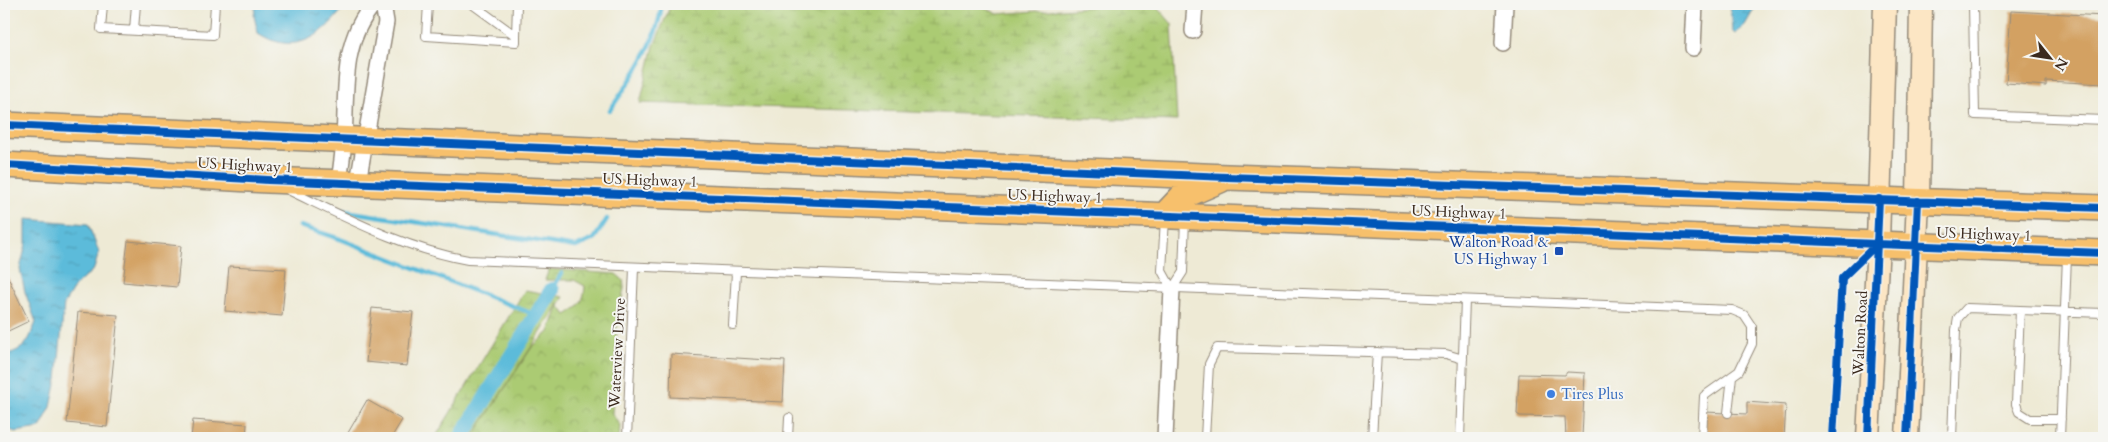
<svg xmlns="http://www.w3.org/2000/svg" width="2108" height="442" viewBox="0 0 2108 442" font-family="Cardo,serif">
<style>
.wetland{fill:url(#wetland-marsh);stroke:#737a48}
.park{fill:url(#park-crowns);stroke:#737a48}
.water{fill:url(#water-ripples);stroke:#4c727c}
.lines{fill:none;stroke-linecap:round;stroke-linejoin:round}
.stream{stroke:#5cbbda;stroke-width:4.5}
.canal{stroke:#5cbbda;stroke-width:16}
.building{fill:#d3a162}
.lane-casing{stroke:#948a7a;stroke-width:10}
.street-casing{stroke:#948a7a;stroke-width:18}
.secondary-casing{stroke:#948a7a;stroke-width:25}
.primary-casing{stroke:#948a7a;stroke-width:28}
.lane{stroke:#fff;stroke-width:8}
.street{stroke:#fff;stroke-width:15}
.secondary{stroke:#fce6c4;stroke-width:22}
.primary{stroke:#f7c06c;stroke-width:25}
.cycleway-casing{stroke:#f6f6f2;stroke-width:11}
.cycleway{stroke:#0057b8;stroke-width:8}
.transit-dot{fill:#1a4fb4;stroke:#f6f6f2;stroke-width:2}
.shop-dot{fill:#3f7fe0;stroke:#f6f6f2;stroke-width:2}
.labels{text-anchor:middle;stroke-width:4;stroke-linejoin:round;paint-order:stroke}
.street-label{font-size:15px;fill:#3b2a1e;stroke:#f6f6f2}
.transit-label{font-size:15px;fill:#164399;stroke:#f6f6f2;text-anchor:end}
.shop-label{font-size:15px;fill:#366cbe;stroke:#f6f6f2;text-anchor:start}
</style>
<defs>
<pattern id="wetland-marsh" width="20" height="14" patternUnits="userSpaceOnUse" patternTransform="scale(1.25)"><rect width="20" height="14" fill="#abcb73"/><path d="M1 5h8M5 5V1M11 12h8M15 12V8" fill="none" stroke="#94ae63"/></pattern>
<pattern id="park-crowns" width="20" height="18" patternUnits="userSpaceOnUse" patternTransform="scale(1.25)"><rect width="20" height="18" fill="#abcb73"/><path d="M2 6a3 3 0 1 1 6 0M12 15a3 3 0 1 1 6 0" fill="none" stroke="#94ae63"/></pattern>
<pattern id="water-ripples" width="26" height="14" patternUnits="userSpaceOnUse" patternTransform="scale(1.25)"><rect width="26" height="14" fill="#5cbbda"/><path d="M2 4q2-2 4 0t4 0M15 11q2-2 4 0t4 0" fill="none" stroke="#4d98b0"/></pattern>
</defs>
<rect width="100%" height="100%" fill="#f6f6f2"/>
<filter id="ink" filterUnits="userSpaceOnUse"><feTurbulence type="fractalNoise" baseFrequency=".02" numOctaves="2"/><feDisplacementMap in="SourceGraphic" scale="10" xChannelSelector="R" yChannelSelector="G"/><feConvolveMatrix kernelMatrix="1 2 1 2 8 2 1 2 1" color-interpolation-filters="sRGB"/></filter>
<filter id="wash" filterUnits="userSpaceOnUse"><feTurbulence type="fractalNoise" baseFrequency=".0096" numOctaves="4" result="noise"/><feDisplacementMap in="SourceGraphic" scale="20" xChannelSelector="R" yChannelSelector="G"/><feGaussianBlur stdDeviation="1.12" result="paint"/><feColorMatrix in="noise" values="0 0 0 0 0 0 0 0 0 0 0 0 0 0 0 0 0 1.4 0 .05"/><feComposite in="paint" operator="in"/></filter>
<g filter="url(#wash)">
<rect width="100%" height="100%" fill="#eeead5"/>
<!-- wetland -->
<path class="wetland" d="M671 4H977L998 14 1088 7 1106 4H1155L1172 24 1177 121 640 103 654 46Z
M525 290 564 297 472 438H435Z"/>
<!-- park -->
<path class="park" d="M549 269 616 274 623 280 624 288 617 326 612 414 620 425 619 438H472L532 347 549 332 559 305 566 315C580 307 584 301 585 286L574 280H545Z"/>
<!-- water -->
<path class="water" d="M256 4H346C324 36 295 57 258 33L254 16Z
M1730 4H1757L1745 25 1735 34 1732 31Z
M26 219 88 224 99 252 94 269 75 286 64 304 57 380 51 407 40 428 15 432 4 427V355C26 349 28 343 36 322L25 292 20 269 26 244Z"/>
<g class="lines">
<!-- stream -->
<path class="stream" d="M610 110C633 77 657 44 662 4
M332 209 576 247 594 239 607 219
M300 226 340 239 536 315
M552 290 562 273"/>
<!-- canal -->
<path class="canal" d="M461 438 552 290"/>
</g>
<g id="blocks">
<!-- building -->
<path class="building" d="M2011 11 2104 16V84L2046 81V86L2006 83Z
M128 241 181 246 177 287 123 282Z
M229 266 286 269 282 316 225 311Z
M4 269 29 321 4 333Z
M372 308 413 312 407 366 366 362Z
M78 312 118 315 107 427 67 423Z
M671 354 785 361 783 402 670 397Z
M1567 372 1585 373 1582 437 1575 436V438H1566L1565 417 1520 416 1517 414 1519 374 1565 375Z
M367 400 402 420 391 438H345Z
M1747 402 1786 405 1784 438H1704L1705 412 1747 414Z
M193 420 247 424 246 438H191Z"/>
</g>
</g>
<g filter="url(#ink)">
<use href="#blocks" fill-opacity="0" stroke="#948a7a" stroke-width="1"/>
<g class="lines">
<defs>
<path id="lane" d="M103 4 101 29 213 35 215 4
M428 4 426 36 516 42V36L472 4
M1973 4 1975 115 2104 120
M134 30 136 4
M516 36 517 4
M288 190C345 217 405 249 468 260L1732 310 1744 315 1752 327V344L1739 371 1704 396 1702 438
M1165 218 1162 271 1172 289
M1172 289 1183 272 1185 219
M2020 311 2016 404 2019 412 2030 419H2061
M733 325 736 272
M1728 413 1732 376
M627 438 634 268
M788 438 789 418
M1205 438 1209 364 1217 348 1446 354 1463 359
M1372 438 1377 352
M1460 438 1465 300
M1952 438 1956 330 1958 318 1967 308 2104 313
M2060 438 2067 256"/>
<path id="street" d="M1193 31 1195 4
M1503 43 1505 4
M1693 48 1695 4
M339 182C341 168 343 154 344 140 347 93 340 42 374 4
M358 182 386 22 383 4
M1165 438 1172 289"/>
<path id="secondary" d="M1868 438 1878 243 1885 4
M1907 438 1918 201 1921 4"/>
<path id="primary" d="M4 125 1227 177 2104 208
M4 165 268 180 2104 253
M1165 215 1183 196 1220 180"/>
</defs>
<!-- lane casing -->
<use href="#lane" class="lane-casing"/>
<!-- street casing -->
<use href="#street" class="street-casing"/>
<!-- secondary casing -->
<use href="#secondary" class="secondary-casing"/>
<!-- primary casing -->
<use href="#primary" class="primary-casing"/>
<!-- lane -->
<use href="#lane" class="lane"/>
<!-- street -->
<use href="#street" class="street"/>
<!-- secondary -->
<use href="#secondary" class="secondary"/>
<!-- primary -->
<use href="#primary" class="primary"/>
<defs>
<path id="cycleway" d="M4 125 1227 177 2104 208
M4 165 268 180 2104 253
M1833 438 1842 278 1878 243
M1868 438 1879 199
M1907 438 1918 201"/>
</defs>
<!-- cycleway casing -->
<use href="#cycleway" class="cycleway-casing"/>
<!-- cycleway -->
<use href="#cycleway" class="cycleway"/>
</g>
</g>
<!-- markers -->
<rect class="transit-dot" x="1554" y="246" width="10" height="10" rx="2.5"/>
<circle class="shop-dot" cx="1551" cy="394" r="5"/>
<g class="labels">
<!-- street labels -->
<g class="street-label">
<text transform="translate(245 165) rotate(3)" y="5">US Highway 1</text>
<text transform="translate(650 180) rotate(2)" y="5">US Highway 1</text>
<text transform="translate(1055 196) rotate(2)" y="5">US Highway 1</text>
<text transform="translate(1459 212) rotate(2)" y="5">US Highway 1</text>
<text transform="translate(1984 234) rotate(2)" y="5">US Highway 1</text>
<text transform="translate(1860 333) rotate(-87)" y="5">Walton Road</text>
<text transform="translate(617 353) rotate(-87)" y="5">Waterview Drive</text>
</g>
<!-- transit labels -->
<g class="transit-label">
<text x="1549" y="247">Walton Road &amp;<tspan x="1549" dy="17">US Highway 1</tspan></text>
</g>
<!-- shop labels -->
<g class="shop-label">
<text x="1561" y="399">Tires Plus</text>
</g>
</g>
<!-- margin -->
<rect width="2108" height="442" fill="none" stroke="#f6f6f2" stroke-width="20"/>
<!-- north arrow -->
<g transform="translate(2050 58) rotate(120)" stroke="#f6f6f2" stroke-width="4" paint-order="stroke">
<path d="M0-4L9 19L0 12L-9 19Z" fill="#3b2a1e"/>
<text y="-8" font-size="14" font-weight="bold" text-anchor="middle" fill="#3b2a1e">N</text>
</g>
</svg>
